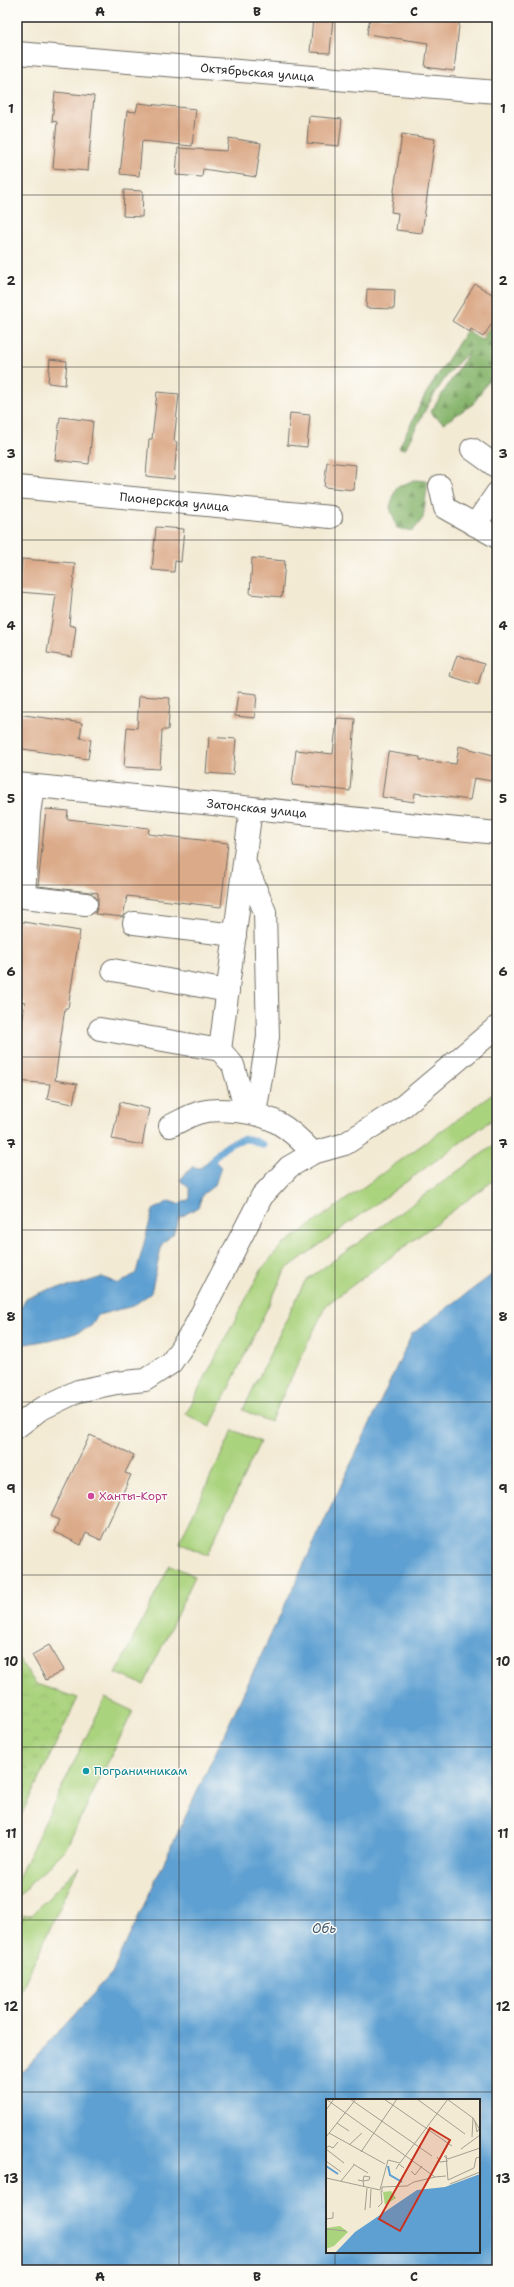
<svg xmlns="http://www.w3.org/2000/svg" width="514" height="2287" viewBox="0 0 514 2287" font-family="'Shantell Sans',sans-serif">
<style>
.green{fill:#aad37e;stroke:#6a7f54}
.forest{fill:url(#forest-firs);stroke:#59704c}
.park{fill:url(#park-crowns);stroke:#6a7f54}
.water{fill:#5fa0d2;stroke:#45667e;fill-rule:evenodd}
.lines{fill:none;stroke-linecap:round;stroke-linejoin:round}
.stream{stroke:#5fa0d2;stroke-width:7}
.building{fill:#dbaa89}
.minor-casing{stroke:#716e66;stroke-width:24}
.minor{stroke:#fff;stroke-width:22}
.grid{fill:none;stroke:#2b2b2b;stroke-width:1;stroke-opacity:0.55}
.hotel-dot{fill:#d1479c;stroke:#fdfcf7;stroke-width:1.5}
.culture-dot{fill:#0f9aa8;stroke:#fdfcf7;stroke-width:1.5}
.labels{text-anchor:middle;stroke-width:3;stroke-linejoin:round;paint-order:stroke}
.street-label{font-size:12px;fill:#2b2b2b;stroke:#fdfcf7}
.hotel-label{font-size:12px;fill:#b23c85;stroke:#fdfcf7;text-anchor:start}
.culture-label{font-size:12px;fill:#0d838f;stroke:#fdfcf7;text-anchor:start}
.water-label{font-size:13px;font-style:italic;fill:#405a6e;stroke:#fdfcf7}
.inset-river{fill:none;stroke:#5fa0d2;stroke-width:2}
.inset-road{fill:none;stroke:#a39e90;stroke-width:1}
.view{fill:#c8321e;fill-opacity:0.15;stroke:#c8321e;stroke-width:2}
.inset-edge{fill:none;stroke:#2b2b2b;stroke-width:2}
.neatline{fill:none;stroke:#2b2b2b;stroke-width:1.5}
.grid-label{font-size:13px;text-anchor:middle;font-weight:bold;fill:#2b2b2b}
</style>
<defs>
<pattern id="forest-firs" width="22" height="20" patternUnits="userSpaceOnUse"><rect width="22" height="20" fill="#87b56d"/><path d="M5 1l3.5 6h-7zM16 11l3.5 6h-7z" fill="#6f935a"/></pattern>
<pattern id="park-crowns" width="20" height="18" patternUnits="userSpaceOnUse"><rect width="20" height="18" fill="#aad37e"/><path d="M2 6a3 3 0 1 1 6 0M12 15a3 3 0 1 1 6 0" fill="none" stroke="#92b56d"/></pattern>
</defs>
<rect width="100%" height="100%" fill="#fdfcf7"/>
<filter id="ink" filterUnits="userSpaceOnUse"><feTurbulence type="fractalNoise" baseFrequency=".025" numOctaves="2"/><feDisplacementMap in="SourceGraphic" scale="8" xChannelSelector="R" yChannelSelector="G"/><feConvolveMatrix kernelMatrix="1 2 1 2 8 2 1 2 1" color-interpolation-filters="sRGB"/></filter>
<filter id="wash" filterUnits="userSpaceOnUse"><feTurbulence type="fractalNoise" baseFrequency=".012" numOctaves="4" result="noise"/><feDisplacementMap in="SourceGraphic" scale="16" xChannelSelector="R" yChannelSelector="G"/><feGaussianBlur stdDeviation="0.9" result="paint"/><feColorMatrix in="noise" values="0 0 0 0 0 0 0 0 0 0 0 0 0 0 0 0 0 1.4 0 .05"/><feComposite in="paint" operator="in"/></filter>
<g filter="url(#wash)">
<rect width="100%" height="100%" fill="#f3ead4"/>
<!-- green -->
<path class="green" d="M497 1091V1116L286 1269 210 1427 186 1414 261 1270 280 1247Z
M497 1143V1178L326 1305 270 1422 243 1410 305 1281Z
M233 1430 260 1442 207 1555 179 1543Z
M170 1565 195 1576 144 1685 116 1673Z
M105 1698 133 1711 65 1850 17 1897V1880Z
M79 1866 17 1999V1929L24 1915H32Z"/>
<!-- forest -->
<path class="forest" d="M497 316V368L473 404 444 423 430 413 470 351C440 377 423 414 405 449L399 448 425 395 467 330 482 340Z
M414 480 428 481 423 518 413 531 397 528 390 507 396 488Z"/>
<!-- park -->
<path class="park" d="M17 1657 36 1684 78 1698 17 1824Z"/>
<!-- water -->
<path class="water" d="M212 1158 221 1167 215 1185 203 1194 198 1207 179 1218 173 1234 162 1244 151 1293 133 1306 98 1315C96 1318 94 1323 91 1326 78 1336 34 1343 17 1345V1312L27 1298 50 1289 74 1286 102 1277 119 1284 136 1273 153 1210 169 1201 178 1204 190 1199V1189L180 1180 192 1167 200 1168Z
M497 1271V2270H17V2078L112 1973 412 1334ZM327 2100H479V2252H327Z"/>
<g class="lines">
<!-- stream -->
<path class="stream" d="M209 1167C215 1153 232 1139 248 1139 253 1140 259 1143 263 1145"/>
</g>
<g id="blocks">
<!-- building -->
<path class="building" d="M313 17H333L330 53 310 52Z
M370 17H460L454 71 425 67 428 43 367 34Z
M55 92 94 96 88 171 53 168 57 122 52 121Z
M138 103 196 109 192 146 142 141 139 176 120 174 127 111 136 112Z
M309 116 342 119 339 146 307 143Z
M402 134 435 139 422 233 396 230 398 213 391 212Z
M229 138 261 143 256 177 203 169 202 177 176 175 178 148 227 151Z
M124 190 143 191 142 217 123 216Z
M475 284 497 297V316L483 337 471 329 470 332 452 321Z
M367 289 395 290 394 309 366 308Z
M50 359 67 361 65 385 48 383Z
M157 392 179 394 174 441 177 442 174 479 146 476 149 439H152Z
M290 413 310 415 307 447 287 445Z
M60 417 93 421 89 464 55 460Z
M327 462 356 465 354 490 324 487Z
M156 527 184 529 181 562 175 561 174 572 152 570Z
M252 558 285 561 282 597 250 594Z
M22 559 75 563 69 625 76 627 72 657 47 653 56 595 19 592Z
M457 655 484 664 478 685 450 676Z
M238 692 257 694 255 718 235 716Z
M139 696 170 698 168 730H162L160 769 124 767 127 727 137 728Z
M17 714 82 723 80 738 91 740 88 759 17 748Z
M337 718 355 719 350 791 292 785 296 750 333 754Z
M209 737 236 739 233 775 206 773Z
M459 746 497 756V782L474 778 470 800 415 793 414 802 382 797 388 752 420 757V760L456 764Z
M46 809 68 811 67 819 149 828 148 834 228 843 221 907 127 896 123 917 95 914 98 906V893L38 886Z
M17 921 80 931 68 1008H65L55 1080 77 1084 73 1104 47 1099 50 1084 17 1081V1061L25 1002 17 1000Z
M120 1102 149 1109 142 1145 112 1139Z
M90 1435 134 1455 125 1473 131 1475 101 1540 86 1533 81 1545 54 1532 59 1520 51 1516Z
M49 1645 64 1670 46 1680 32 1655Z"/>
</g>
</g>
<g filter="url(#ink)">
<use href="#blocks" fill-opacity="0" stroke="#716e66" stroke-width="1"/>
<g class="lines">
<defs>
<g id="minor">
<path id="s1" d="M17 53 497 92"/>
<path d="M472 449 497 467"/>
<path d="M440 486 445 508 497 537"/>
<path id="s2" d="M17 487 331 517"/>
<path d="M475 525 497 493"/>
<path id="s3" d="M17 784 497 833"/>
<path d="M33 786 29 814 24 897 86 904"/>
<path d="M245 863 265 912 268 1037 255 1113"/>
<path d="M134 923 235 935"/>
<path d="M113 970 228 991"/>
<path d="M100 1029 220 1050 251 808"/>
<path d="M220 1050 233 1065 243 1100 255 1113"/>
<path d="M170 1126C179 1122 188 1116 198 1113 209 1109 223 1110 235 1111 271 1114 288 1126 313 1153"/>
<path d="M17 1427 39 1410 78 1391 116 1383 145 1380 171 1363 192 1332 262 1196 289 1167 313 1153 345 1144 401 1108 497 1027"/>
</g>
</defs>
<!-- minor casing -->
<use href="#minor" class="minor-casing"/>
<!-- minor -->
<use href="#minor" class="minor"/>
</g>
</g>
<!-- grid -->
<path class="grid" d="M179 17V2270M335 17V2100M17 195H497M17 367H497M17 540H497M17 712H497M17 885H497M17 1057H497M17 1230H497M17 1402H497M17 1575H497M17 1747H497M17 1920H497M17 2092H497M335 2252V2270"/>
<!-- markers -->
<circle class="hotel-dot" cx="91" cy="1496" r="4"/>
<circle class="culture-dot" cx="86" cy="1771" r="4"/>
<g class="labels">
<!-- street labels -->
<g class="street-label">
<text dy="4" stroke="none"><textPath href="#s1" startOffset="241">Октябрьская улица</textPath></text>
<text dy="4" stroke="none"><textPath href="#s2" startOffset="158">Пионерская улица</textPath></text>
<text dy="4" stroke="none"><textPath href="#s3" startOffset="241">Затонская улица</textPath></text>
</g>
<!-- hotel labels -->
<g class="hotel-label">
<text x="99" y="1500">Ханты-Корт</text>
</g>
<!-- culture labels -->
<g class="culture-label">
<text x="94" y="1775">Пограничникам</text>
</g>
<!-- water labels -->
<g class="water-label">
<text x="324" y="1933">Обь</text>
</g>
</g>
<!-- overview -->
<g transform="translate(326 2099)">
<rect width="154" height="154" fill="#f3ead4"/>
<path d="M14 127 22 133 8 147 0 150V129Z" fill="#aad37e"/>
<path d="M65 92 70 99 59 106 57 93Z" fill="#aad37e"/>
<path d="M154 75V154H9L29 133 91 91 119 88Z" fill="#5fa0d2"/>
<path class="inset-river" d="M0 67 12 75M62 67 64 76 76 83"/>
<path class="inset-road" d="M0 0 109 78 120 77M24 0 106 57M58 0 126 47M91 0 139 35M121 0 147 19 154 31M0 11 8 0M149 22 151 33 153 30M11 24 23 32M3 34 59 65M0 38 30 0M146 38 147 19M23 46 36 34M0 49 3 47 7 49 12 43M0 50 18 64M135 50 154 36M35 53 71 0M120 56 122 81 148 69 150 59 154 58M118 57 122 60 154 49M111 58 114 63 122 62M0 62 15 73M27 65 42 74M70 70 73 65 78 69M85 72 89 76 96 67M0 79 54 91 62 61 74 64 122 0M32 81 37 82 43 81 44 78 38 77 37 82 38 88M15 82 28 66M124 85 154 73M56 93V88L81 87 88 83 109 78M52 108 56 104 55 92M44 109 45 90M39 111 41 89M0 120 7 119V113M0 130 20 132"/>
<path class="view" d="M104 29 124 41 74 132 53 120Z"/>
<rect width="154" height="154" class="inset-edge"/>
</g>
<!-- margin -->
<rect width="514" height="2287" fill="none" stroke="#fdfcf7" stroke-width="44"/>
<rect x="22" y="22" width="470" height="2243" class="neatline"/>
<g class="grid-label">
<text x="100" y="16">A</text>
<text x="257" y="16">B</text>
<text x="414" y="16">C</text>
<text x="11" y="113">1</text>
<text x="503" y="113">1</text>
<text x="11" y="285">2</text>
<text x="503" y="285">2</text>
<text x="11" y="458">3</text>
<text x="503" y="458">3</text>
<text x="11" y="630">4</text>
<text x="503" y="630">4</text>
<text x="11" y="803">5</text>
<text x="503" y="803">5</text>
<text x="11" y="976">6</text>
<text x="503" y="976">6</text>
<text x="11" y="1148">7</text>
<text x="503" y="1148">7</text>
<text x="11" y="1321">8</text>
<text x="503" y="1321">8</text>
<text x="11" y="1493">9</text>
<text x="503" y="1493">9</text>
<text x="11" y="1666">10</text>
<text x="503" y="1666">10</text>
<text x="11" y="1838">11</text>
<text x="503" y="1838">11</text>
<text x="11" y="2011">12</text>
<text x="503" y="2011">12</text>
<text x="11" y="2183">13</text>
<text x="503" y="2183">13</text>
<text x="100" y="2281">A</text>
<text x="257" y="2281">B</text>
<text x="414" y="2281">C</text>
</g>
</svg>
